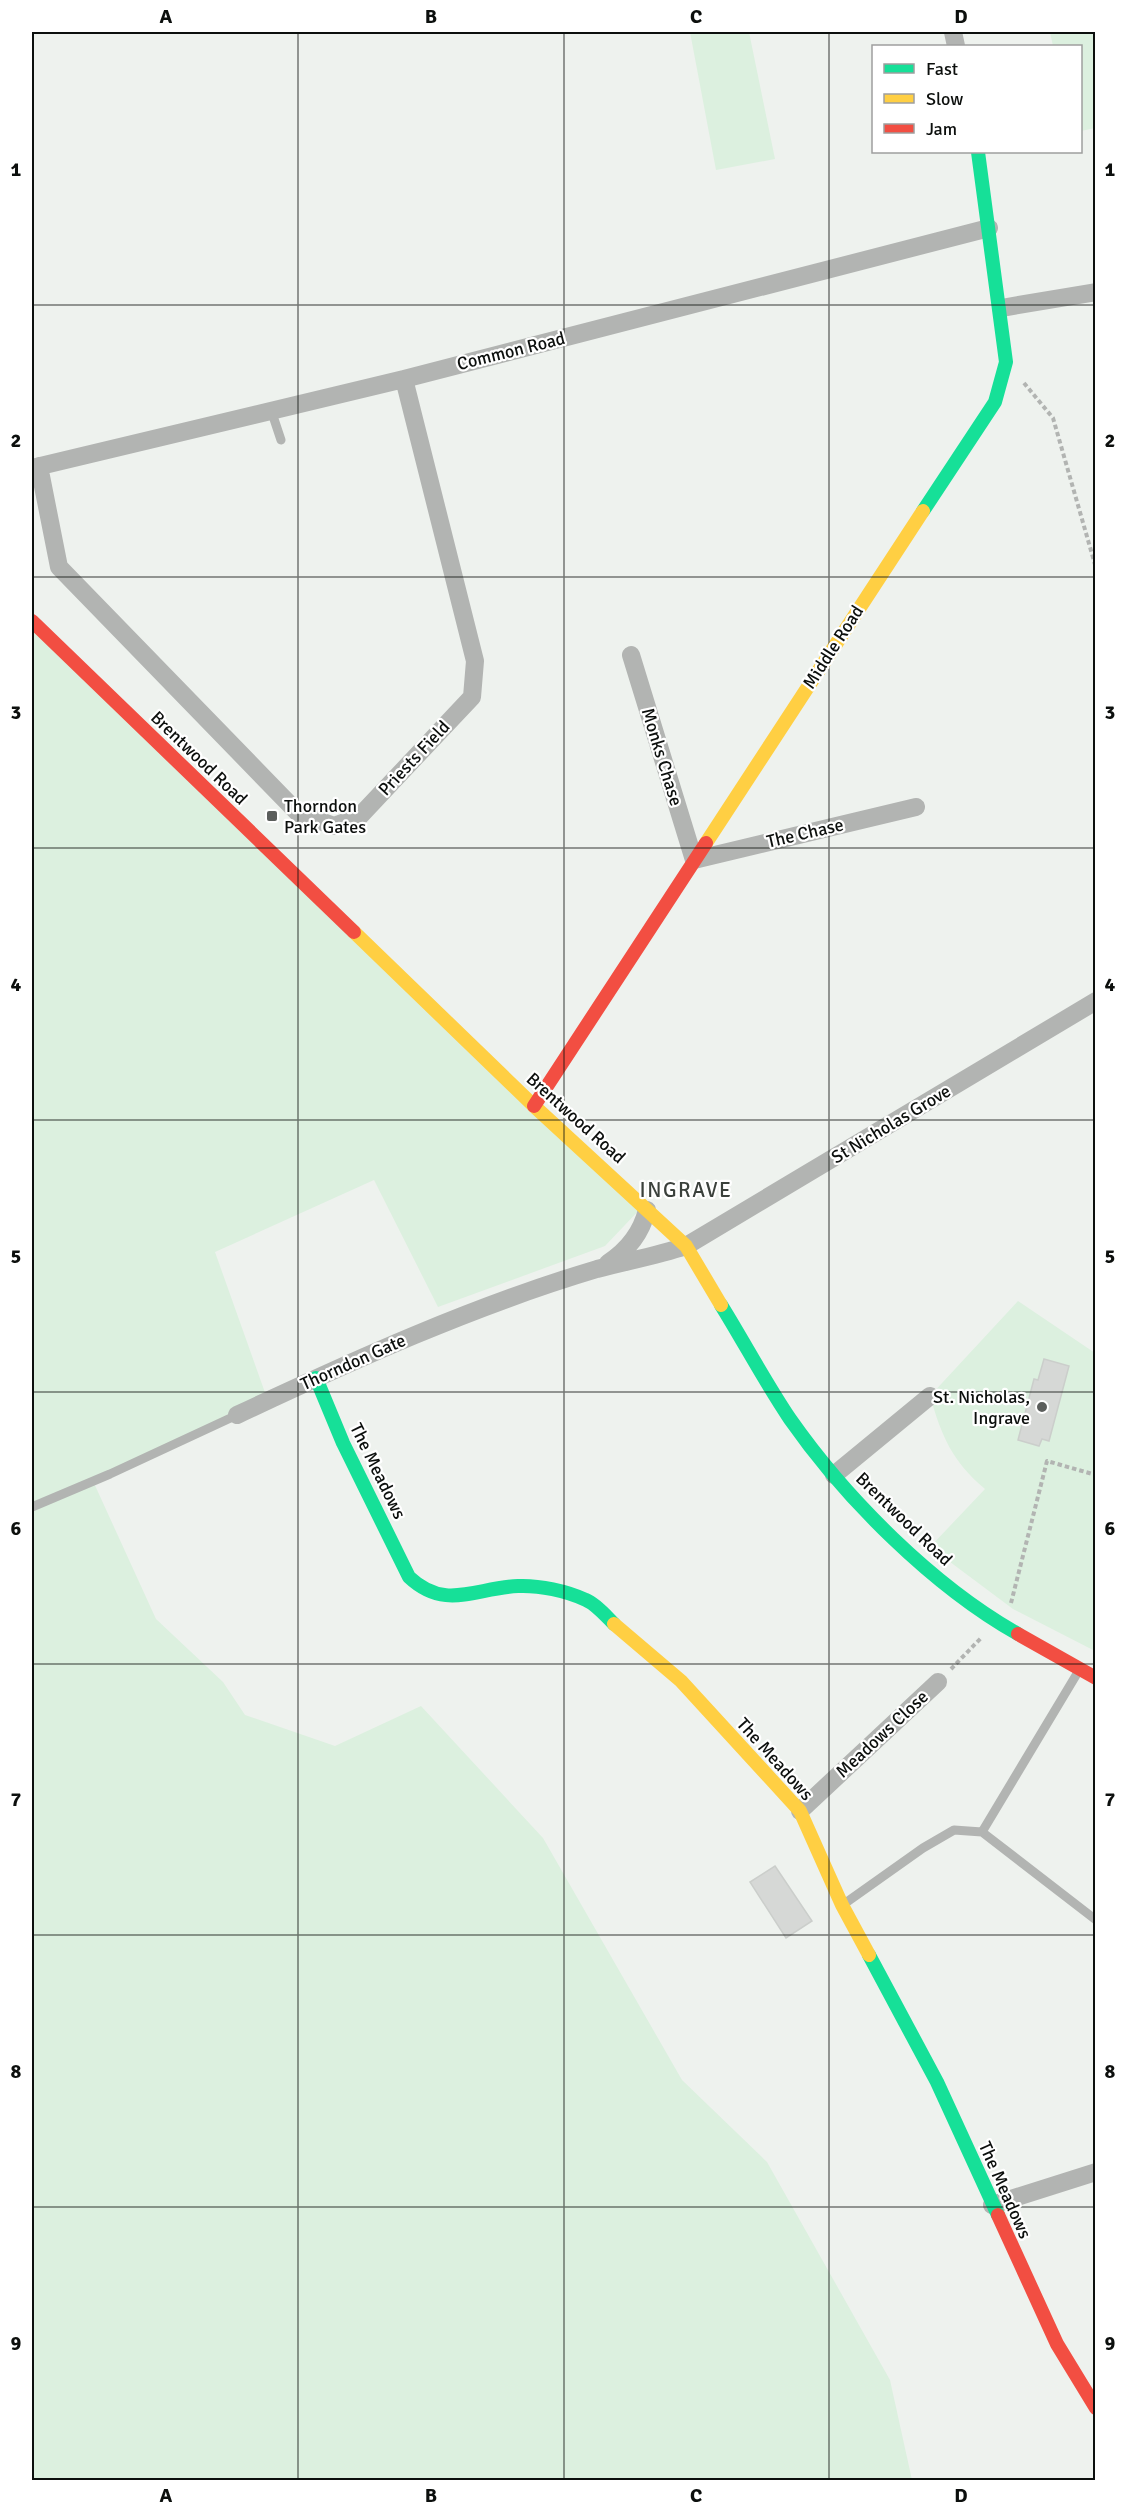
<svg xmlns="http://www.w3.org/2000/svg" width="1127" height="2512" viewBox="0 0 1127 2512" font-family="Signika,sans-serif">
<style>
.green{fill:#dcf0df}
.building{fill:#d6d8d6;stroke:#cbcecb;stroke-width:1.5}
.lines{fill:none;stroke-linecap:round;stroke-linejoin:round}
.path{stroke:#b2b4b2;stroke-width:4;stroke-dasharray:4.5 3;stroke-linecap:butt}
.lane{stroke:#b2b4b2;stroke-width:9}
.street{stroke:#b2b4b2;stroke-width:18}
.fast{stroke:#16e098;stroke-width:14}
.slow{stroke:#ffcf43;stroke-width:14}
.jam{stroke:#f24e42;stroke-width:14}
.grid{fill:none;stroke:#0c0f0d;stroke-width:1.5;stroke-opacity:0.55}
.poi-dot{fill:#5b5e5c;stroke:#fff;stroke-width:2}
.labels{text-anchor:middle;stroke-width:4.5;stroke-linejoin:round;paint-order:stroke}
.street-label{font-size:18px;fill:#0c0f0d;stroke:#fff}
.poi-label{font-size:18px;fill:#0c0f0d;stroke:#fff;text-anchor:start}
.quarter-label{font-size:21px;letter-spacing:1.5px;fill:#3b413c;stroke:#fff}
.neatline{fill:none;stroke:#0c0f0d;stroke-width:2}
.grid-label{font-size:20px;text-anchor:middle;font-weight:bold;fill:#0c0f0d}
</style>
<rect width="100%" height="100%" fill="#eef2ee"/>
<!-- green -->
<path class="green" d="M690 32H749L775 159 716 170Z
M1050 32H1095V128L1081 131 1080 46H1053Z
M32 621 643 1206 605 1246 438 1307 374 1180 215 1252 268 1401 93 1481 156 1619 223 1682 245 1715 335 1746 421 1706 543 1838 682 2080 767 2162 890 2380 912 2480H32Z
M1018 1301 1095 1353V1651L1013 1609 930 1547 985 1489C952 1461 942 1437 930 1396Z"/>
<!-- building -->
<path class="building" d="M1044 1359 1069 1366 1049 1441 1042 1439 1039 1446 1018 1440 1034 1379 1038 1380Z
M775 1866 812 1921 786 1938 750 1882Z"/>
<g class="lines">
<!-- path -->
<path class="path" d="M1024 383 1053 418 1096 568
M1011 1603 1047 1461 1096 1475
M951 1669 981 1638"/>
<!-- lane -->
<path class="lane" d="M271 410 281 440
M32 1507 110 1474 237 1415
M982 1832 1078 1672
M844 1904 923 1848 954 1830 982 1832 1096 1920"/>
<!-- street -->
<path class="street" d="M953 32 956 46
M1001 308 1096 292
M39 466 59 567 298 813 334 826 359 817 472 697 475 661 404 379
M32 468 404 379 989 228
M631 655 694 860 916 807
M608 1263C628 1250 641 1234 647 1210
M237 1415C354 1360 473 1306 597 1269 627 1261 656 1256 686 1246L1096 1001
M834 1475 930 1396
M800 1811 938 1682
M992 2205 1096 2172"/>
<!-- fast -->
<path class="fast" d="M923 511 995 402 1006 362 978 152
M721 1305C744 1342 765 1382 790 1419 846 1499 933 1586 1018 1634
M316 1378 343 1443 409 1577C445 1611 475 1588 518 1586 539 1585 567 1591 586 1600 596 1604 606 1616 614 1624
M869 1955 937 2082 998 2215"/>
<!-- slow -->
<path class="slow" d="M706 843 923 511
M354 932 534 1106 686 1246 721 1305
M614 1624 681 1681 800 1811 842 1905 869 1955"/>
<!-- jam -->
<path class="jam" d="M32 621 354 932
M534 1106 706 843
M1018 1634 1096 1678
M998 2215 1057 2344 1096 2408"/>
</g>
<!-- grid -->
<path class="grid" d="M298 32V2480M564 32V2480M829 32V2480M32 305H1096M32 577H1096M32 848H1096M32 1120H1096M32 1392H1096M32 1664H1096M32 1935H1096M32 2207H1096"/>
<!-- markers -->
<g class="poi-dot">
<rect x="266" y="810" width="12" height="12" rx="3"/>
<circle cx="1042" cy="1407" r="6"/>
</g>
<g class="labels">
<!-- street labels -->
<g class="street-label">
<text transform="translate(511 351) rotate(-14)" y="6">Common Road</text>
<text transform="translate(833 647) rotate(-57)" y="6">Middle Road</text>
<text transform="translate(662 757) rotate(73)" y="6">Monks Chase</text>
<text transform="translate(199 758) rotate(44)" y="6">Brentwood Road</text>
<text transform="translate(414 758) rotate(-47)" y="6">Priests Field</text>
<text transform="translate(805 833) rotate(-13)" y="6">The Chase</text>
<text transform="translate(576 1118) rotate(42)" y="6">Brentwood Road</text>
<text transform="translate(891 1124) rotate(-31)" y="6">St Nicholas Grove</text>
<text transform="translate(353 1362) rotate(-24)" y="6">Thorndon Gate</text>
<text transform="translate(378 1471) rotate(64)" y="6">The Meadows</text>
<text transform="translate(904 1519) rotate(44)" y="6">Brentwood Road</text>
<text transform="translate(882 1734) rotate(-43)" y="6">Meadows Close</text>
<text transform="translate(775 1759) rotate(48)" y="6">The Meadows</text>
<text transform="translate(1005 2190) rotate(66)" y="6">The Meadows</text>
</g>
<!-- poi labels -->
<g class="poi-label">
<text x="284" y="812">Thorndon<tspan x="284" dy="21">Park Gates</tspan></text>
<text x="1030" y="1403" text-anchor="end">St. Nicholas,<tspan x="1030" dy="21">Ingrave</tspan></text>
</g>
<!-- quarter labels -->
<g class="quarter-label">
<text x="686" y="1197">INGRAVE</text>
</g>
</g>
<!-- border -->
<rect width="1127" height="2512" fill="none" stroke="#ffffff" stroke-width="66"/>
<!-- legend -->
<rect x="872" y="45" width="210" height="108" fill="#ffffff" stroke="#9e9f9e" stroke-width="1.5"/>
<rect x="884" y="64" width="30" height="9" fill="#16e098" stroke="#9e9f9e" stroke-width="1.5"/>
<text x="926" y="75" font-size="18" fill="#0c0f0d">Fast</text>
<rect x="884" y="94" width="30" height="9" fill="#ffcf43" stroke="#9e9f9e" stroke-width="1.5"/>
<text x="926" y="105" font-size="18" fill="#0c0f0d">Slow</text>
<rect x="884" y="124" width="30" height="9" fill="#f24e42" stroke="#9e9f9e" stroke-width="1.5"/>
<text x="926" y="135" font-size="18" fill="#0c0f0d">Jam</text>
<rect x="33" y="33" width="1061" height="2446" class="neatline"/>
<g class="grid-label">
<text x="166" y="23">A</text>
<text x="431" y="23">B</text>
<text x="696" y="23">C</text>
<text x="961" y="23">D</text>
<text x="16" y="176">1</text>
<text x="1110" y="176">1</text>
<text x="16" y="447">2</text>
<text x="1110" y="447">2</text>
<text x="16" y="719">3</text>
<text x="1110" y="719">3</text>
<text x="16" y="991">4</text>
<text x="1110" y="991">4</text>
<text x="16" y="1263">5</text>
<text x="1110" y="1263">5</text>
<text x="16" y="1535">6</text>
<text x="1110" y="1535">6</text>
<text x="16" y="1806">7</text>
<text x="1110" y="1806">7</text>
<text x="16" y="2078">8</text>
<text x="1110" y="2078">8</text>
<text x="16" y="2350">9</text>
<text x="1110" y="2350">9</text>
<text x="166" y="2502">A</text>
<text x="431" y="2502">B</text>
<text x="696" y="2502">C</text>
<text x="961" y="2502">D</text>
</g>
</svg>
